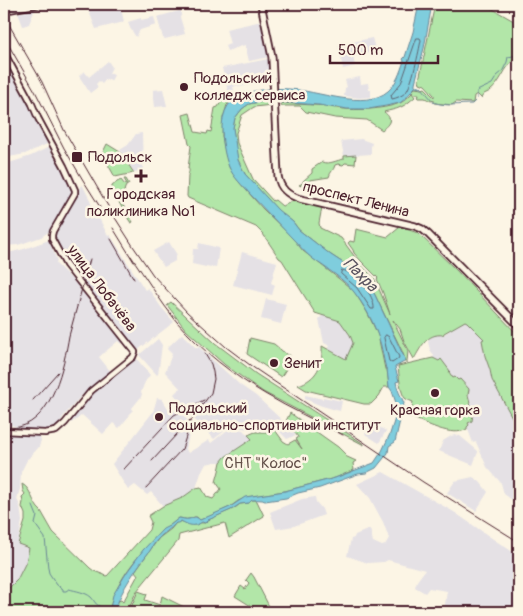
<svg xmlns="http://www.w3.org/2000/svg" width="523" height="616" viewBox="0 0 523 616" font-family="Pangolin,sans-serif">
<style>
.built{fill:#e5e1e5}
.green{fill:#b2e6a8;stroke:#7e826a}
.water{fill:#7fcddd;stroke:#6a8796}
.lines{fill:none;stroke-linecap:round;stroke-linejoin:round}
.shore{stroke:#5f6572;stroke-width:1}
.stream{stroke:#6a8796;stroke-width:1}
.secondary-casing{stroke:#4a1f2b;stroke-width:8}
.primary-casing{stroke:#4a1f2b;stroke-width:9}
.secondary{stroke:#fcf5e5;stroke-width:4.5}
.primary{stroke:#fcf5e5;stroke-width:5.5}
.rail{stroke:#4a1f2b;stroke-width:1}
.poi-dot{fill:#4a1f2b;stroke:#fcf5e5;stroke-width:2}
.labels{text-anchor:middle;stroke-width:5;stroke-linejoin:round;paint-order:stroke}
.poi-label{font-size:15px;fill:#4a1f2b;stroke:#fcf5e5;text-anchor:start}
.street-label{font-size:15px;fill:#4a1f2b;stroke:#fcf5e5}
.park-label{font-size:15px;fill:#64514a;stroke:#fcf5e5}
.water-label{font-size:16px;font-style:italic;fill:#5a5360;stroke:#fcf5e5}
</style>
<rect width="100%" height="100%" fill="#fcf5e5"/>
<filter id="ink" filterUnits="userSpaceOnUse"><feTurbulence type="fractalNoise" baseFrequency=".02" numOctaves="2"/><feDisplacementMap in="SourceGraphic" scale="10" xChannelSelector="R" yChannelSelector="G"/><feConvolveMatrix kernelMatrix="1 2 1 2 8 2 1 2 1" color-interpolation-filters="sRGB"/></filter>
<g filter="url(#ink)">
<!-- built -->
<path class="built" d="M86 4H120L124 22 96 29Z
M34 9H35L29 24 23 26 18 13Z
M179 11H181V16L180 17 185 34 165 39 163 38 157 17Z
M154 17 156 25 140 30 136 37 130 28 128 22 141 18V20Z
M262 21 269 57 249 61 245 45 227 51 225 46 230 44 226 29Z
M372 38 376 52 353 56 355 66 343 69 338 45Z
M4 59 28 101 35 119 46 140 47 144 25 154 4 158Z
M268 59 269 81 239 87 238 85 233 87 234 90 230 92 228 91 222 68Z
M108 61 112 67 109 73 114 75 111 81 106 79 102 84 99 81 96 84 98 87 90 93 79 76 84 71 89 77Z
M360 77 361 84 368 83 369 90H371V97L359 98 344 96 345 88 347 87 345 80Z
M163 89 167 106 155 107 153 90Z
M142 133 143 170 134 172 120 150 128 145 136 134Z
M361 139 372 143 371 147V154L344 156 341 141Z
M49 147 67 179 73 192 50 231 41 237 18 245 4 246V161H7L9 163 31 156Z
M82 184 90 200 92 208 96 216H98L108 236 110 235 145 290 148 288 161 307 174 322 138 350H137L71 268 66 261 54 239 56 230 66 212 78 196Z
M49 240 57 261 56 264 72 279 123 342 121 344 118 341 99 357 111 372 81 396 63 417 59 425 55 428 48 431H17L16 427 12 425 7 428H4V254L24 249Z
M169 242 177 255 175 257V261L164 267 153 251Z
M199 243 219 248 216 268 206 266V267L192 264 193 249H198Z
M242 252 277 262 271 283 275 285 272 295 233 285Z
M266 299 286 304 281 324 261 319Z
M323 315 340 321 350 335 353 343 346 359 328 349 330 346 324 343 319 319Z
M463 321 467 322 485 339V356L490 370 492 380 514 421 519 434V505L504 494 501 483 487 467 476 442 473 443 467 427 473 414 468 395 469 392 458 380 453 378 441 359 439 361 433 358 434 355 430 350 428 342 430 337 439 334 443 335Z
M182 334 195 347 198 348 199 347 240 385 256 396 284 422 296 435 287 439 276 428 272 431H260L231 426 214 439 192 417 174 394 180 388 165 372 172 354 167 349 168 347Z
M158 339 162 345 159 368 158 374 157 375 139 355Z
M134 358H136L150 375 145 382 141 392 142 394 141 397 132 408 133 410 129 414 130 415 119 428 113 423 103 434 82 415 75 421 74 420 72 423 69 420 93 390Z
M305 395 323 399V397L342 401 340 411 322 406 305 399Z
M157 398 162 399 171 413 177 407 191 425 186 449 188 453 209 440 211 443 230 428 243 430 252 439 225 457 221 462H215L206 464 201 473 196 488 182 498 163 506 151 492 147 495 135 485 128 490 112 464 153 412Z
M374 424 386 431 379 443 365 434 370 426Z
M4 433 39 435 41 440 39 447 29 458 27 459V460L21 472 20 489 17 499 20 506 22 521 18 544 29 548 26 562 17 581 7 590 4 597Z
M455 435 460 436 478 451V452L473 465 439 451 443 441 451 436Z
M383 472 454 512 496 541 519 556V612H446L444 611 447 591 429 588 425 593 415 587 417 581 425 570 388 560 384 562 368 563 347 556 351 539 354 538 355 535 370 529 373 542 382 546 385 545 389 538 383 522 370 498 357 484Z
M473 477 480 482 488 492 476 511 447 493 455 481Z
M315 497 316 502 322 509 324 515 294 526 276 529 270 512 302 499Z"/>
<!-- green -->
<path class="green" d="M435 4H484L519 24V56C503 64 501 89 484 94L481 98 477 94 474 96 473 103 456 102 452 105 434 103V100L431 101 425 98H418L419 94H415L412 91 415 88 422 89 425 88 434 97V95L425 85 420 83 419 80Z
M226 93 232 100 227 105 223 118 222 136 225 152 229 167 239 182 263 209 292 237 303 251 338 278 354 291 367 312 378 335 385 369 387 368 389 387H384L379 396 371 404H364L306 390 298 385C317 379 323 365 322 346L346 359 353 343 350 335 340 321 315 313 282 260 279 258 263 234 256 227 188 198 187 196 188 175C189 171 190 171 188 168L191 146 189 144 183 115 190 113 195 132 207 134 208 131 211 132 215 108 218 107Z
M412 93 415 97C410 101 406 105 401 107 395 110 390 110 384 112 393 119 390 123 382 130L367 120 335 118 306 112 300 106H282L280 105 281 103 329 106C345 112 384 110 400 103 405 101 408 97 412 93Z
M264 101H272V105L254 107 242 115 236 133 237 143 253 179 273 201 275 200 282 206C287 205 289 202 293 201 302 198 314 205 322 207L319 223 320 228 341 238 360 264 374 278 390 314 383 293 377 279 378 278 361 261 354 253 353 250 348 243 350 241 354 242 356 229 388 237 400 227 418 233 456 270 519 336V434L514 421 492 380 490 370 485 356 482 340 484 339 467 322 465 321 444 333 443 335C427 333 421 347 414 359L404 341 400 329 393 320 408 351 407 362H404L405 359 402 351 375 295 367 283 354 270 331 255 299 230 293 222 278 211 245 174 238 160 235 147 233 128 235 118 242 109 249 104Z
M107 144 120 152 134 173 115 177 102 154Z
M356 155 355 164 345 163 343 165 338 164 335 165C334 170 330 172 329 177L310 180 309 181 311 183 309 185H308V188L299 185 303 183V181L312 173V169L322 162C329 165 337 160 344 159V156Z
M124 179H126L129 184 126 186 125 188 121 202 133 222 131 223 125 214 126 213 121 206 112 189V186L117 182 121 180 125 185 127 184Z
M171 302 215 343 256 374 364 444V445L263 392 225 365 186 330 167 305Z
M250 338 274 344 287 355H290L286 369 281 377 247 354Z
M433 358 439 361 441 359 450 371 449 372 453 378 455 377 458 380 460 379 469 389 468 395 473 414 472 421 468 423 469 425 467 427V429C452 438 426 423 410 417L413 402C411 401 408 400 406 399 400 395 399 373 398 366Z
M290 413 338 447 346 455 345 456 356 461 353 463 354 470 335 478 285 491 247 497 238 501 230 507 211 516 200 520C195 514 194 518 189 519 186 520 181 518 179 518 150 541 119 572 110 608L113 607 114 609 112 612H109L108 611 107 612H4V597L7 590 17 580 26 562 29 548 18 544 25 521V514L22 507 23 502 22 497 25 494 23 491 22 484C32 489 32 504 41 511L53 532 90 568 94 571 107 576 149 530 151 522 148 516 163 506 182 498 196 488 201 487 207 497 213 499 221 489 216 482 219 471 221 462 225 457 252 439 248 435 255 432H268L275 430 283 441 288 444 295 440 302 449 296 439 298 438V437L286 421Z
M252 500H255L257 501 264 516 229 538 225 523 179 535 178 541 136 592 127 612H115L117 609 116 608 118 601 121 600 123 602 138 575 135 571 159 538 171 529 176 523 180 521 183 522 205 523 208 520 235 508 240 504 249 503Z
M251 573 254 577 272 612H251L254 608 235 596 241 586 245 589 249 583 246 580Z
M138 591 147 594 145 600 160 605 162 596 188 609 187 612H129Z"/>
<!-- water -->
<path class="water" d="M419 4H432L424 48 415 83V86H420L422 88 415 87 406 98 400 103 386 106 369 109H347L337 107 335 108 319 105 264 101 249 104 242 109 235 118 233 128 238 160 245 174 278 210 293 222 299 230 331 255 354 270 367 281 375 295 405 359 404 362 395 367 399 381 396 382C397 390 401 396 404 403L395 442 389 446 388 453 376 468 366 473 358 474 320 488 298 493 286 498 265 501C262 499 256 500 252 500L249 503 240 504 231 510 208 520 205 523 202 522C194 528 188 525 181 521L178 523H176C170 530 163 533 158 539 154 543 152 548 149 552 137 567 121 590 116 608L117 609 115 612H112L114 609 113 607 110 608 113 595 127 572 143 550 163 529 169 526 179 518C181 518 186 520 189 519 194 518 195 515 200 520L230 507 245 497 285 491 335 478 374 463 382 451 390 434 396 415V403L392 391 389 387 387 369H386C383 358 382 346 378 336 373 321 364 305 354 292 344 279 327 269 313 259 305 253 299 245 292 238 278 223 264 209 250 194 243 186 233 177 229 167 224 155 222 139 222 126 223 112 228 101 240 95 244 92 250 92 255 91 265 89 277 88 289 89 316 90 365 111 388 91 397 83 400 72 404 61L403 59 405 57 413 32Z"/>
<g class="lines">
<!-- shore -->
<path class="shore" d="M417 38H420L421 40C419 51 412 85 406 92 402 96 397 98 392 99L391 95 401 83Z
M342 270C355 272 375 295 374 309H371L357 288 341 274Z
M386 335 389 337 399 357 398 359 392 363 389 361 384 338Z"/>
<!-- stream -->
<path class="stream" d="M422 88 432 100
M433 102C445 107 459 104 472 104L477 99V91L492 84 497 76 502 72 507 62 508 57 518 55 519 54
M33 506 37 516 35 524 45 538 48 568 49 573 57 585 63 589V591H66L69 589C76 591 85 592 91 597 94 600 95 604 99 606 104 609 106 608 109 612"/>
<defs>
<path id="secondary" d="M4 11 40 4
M4 52 32 104 38 118 64 166 75 190V193L53 231 52 235V239L66 265 135 352 133 357 91 391 65 423 56 431 45 433 4 431"/>
<path id="primary" d="M261 4 272 57 278 176C280 189 288 195 300 199L415 226 422 229 428 234 519 326"/>
</defs>
<!-- secondary casing -->
<use href="#secondary" class="secondary-casing"/>
<!-- primary casing -->
<use href="#primary" class="primary-casing"/>
<!-- secondary -->
<use href="#secondary" class="secondary"/>
<!-- primary -->
<use href="#primary" class="primary"/>
<!-- rail -->
<path class="rail" d="M4 16 42 82 64 130 112 213 133 246 153 275 187 312 226 347 254 368 423 482 519 542
M4 37 35 91 64 148 83 180 100 207
M113 228 134 262
M111 239 134 279
M131 256C146 278 160 301 177 322 202 351 233 375 265 394 290 409 317 421 343 435
M33 400 58 372
M4 427C9 427 14 428 19 427 53 419 64 365 69 336L90 259
M152 461 190 420
M124 469 174 415 204 400
M146 488 182 449 191 421 211 393 214 379 213 372 211 364 205 354"/>
</g>
</g>
<!-- markers -->
<g class="poi-dot">
<circle cx="184" cy="87" r="5"/>
<rect x="71" y="151" width="12" height="12" rx="2.5"/>
<path d="M138.5 168.5h5v5h5v5h-5v5h-5v-5h-5v-5h5z"/>
<circle cx="274" cy="363" r="5"/>
<circle cx="435" cy="393" r="5"/>
<circle cx="159" cy="417" r="5"/>
</g>
<g class="labels">
<!-- poi labels -->
<g class="poi-label">
<text x="194" y="83">Подольский<tspan x="194" dy="17">колледж сервиса</tspan></text>
<text x="88" y="162">Подольск</text>
<text x="141" y="199" text-anchor="middle">Городская<tspan x="141" dy="17">поликлиника №1</tspan></text>
<text x="284" y="368">Зенит</text>
<text x="169" y="413">Подольский<tspan x="169" dy="17">социально-спортивный институт</tspan></text>
<text x="435" y="415" text-anchor="middle">Красная горка</text>
</g>
<!-- street labels -->
<g class="street-label">
<text transform="translate(356 199) rotate(14)" y="5">проспект Ленина</text>
<text transform="translate(102 288) rotate(53)" y="5">улица Лобачёва</text>
</g>
<!-- park labels -->
<g class="park-label">
<text x="266" y="468">СНТ "Колос"</text>
</g>
<!-- water labels -->
<g class="water-label">
<text transform="translate(361 274) rotate(45)" y="6">Пахра</text>
</g>
</g>
<!-- margin -->
<rect width="523" height="616" fill="none" stroke="#fcf5e5" stroke-width="20"/>
<rect x="10" y="10" width="503" height="596" fill="none" stroke="#4a1f2b" stroke-width="2" filter="url(#ink)"/>
<!-- scale -->
<path d="M330 55v8h108v-8" fill="none" stroke="#4a1f2b" stroke-width="2.5"/>
<text x="338" y="55" font-size="15" fill="#4a1f2b" stroke="#fcf5e5" stroke-width="4" paint-order="stroke">500 m</text>
</svg>
